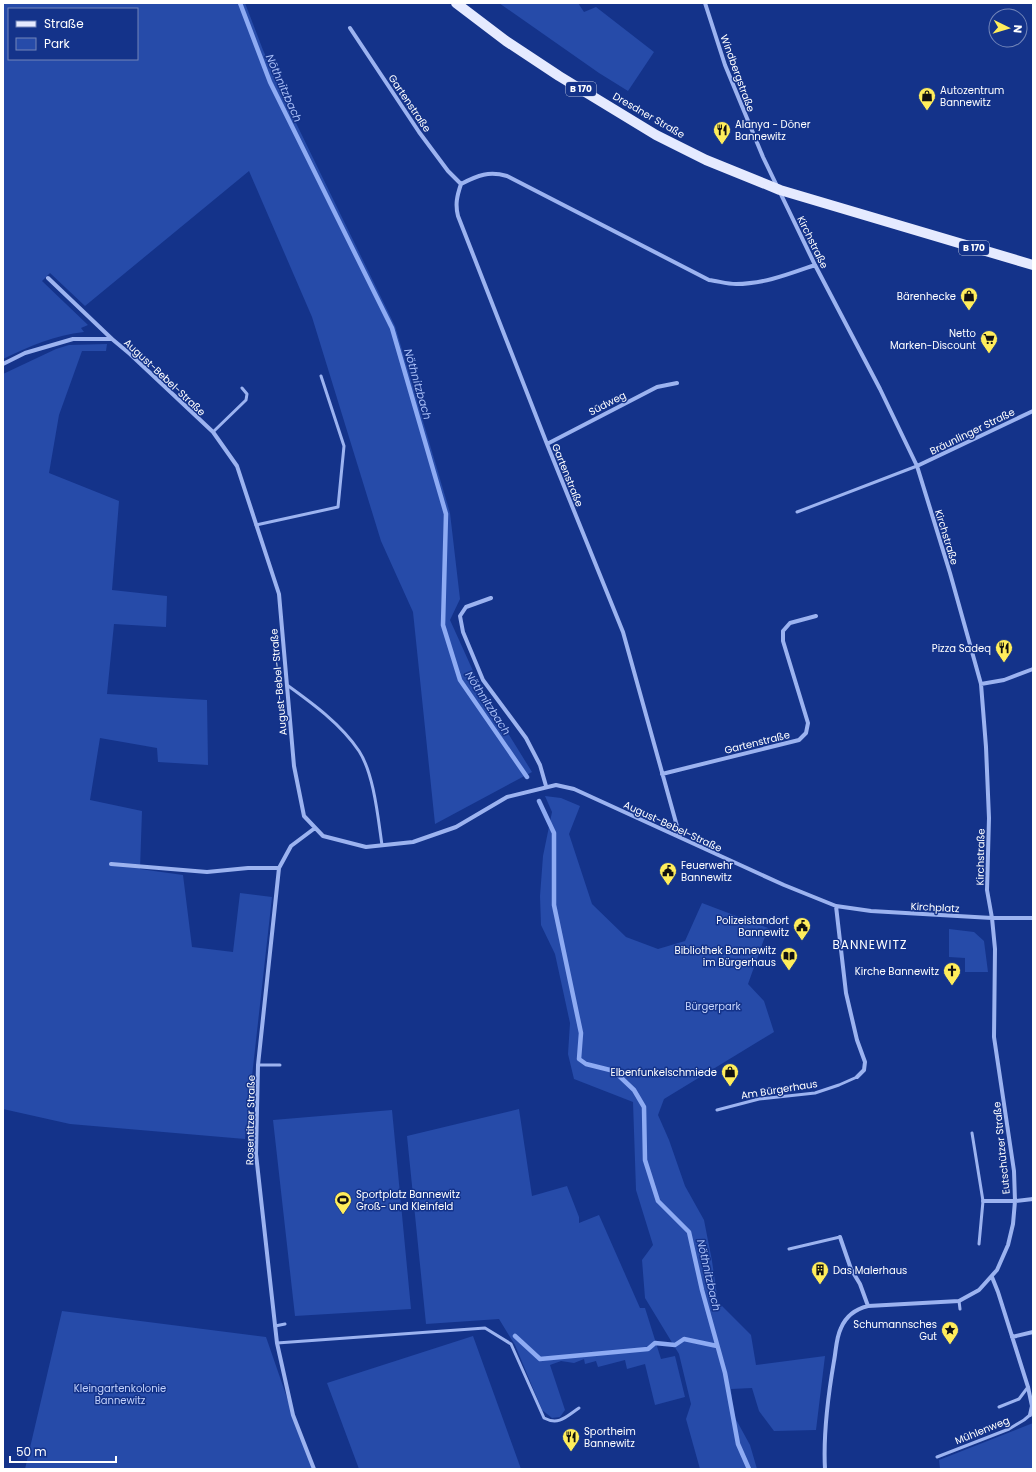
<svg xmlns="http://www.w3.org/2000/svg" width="1036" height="1472" viewBox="0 0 1036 1472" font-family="Poppins,sans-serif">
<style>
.green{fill:#264ba9;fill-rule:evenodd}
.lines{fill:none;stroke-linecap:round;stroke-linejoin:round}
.stream{stroke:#8eabf3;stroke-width:4.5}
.lane{stroke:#9cb3f0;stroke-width:3}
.street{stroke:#9cb3f0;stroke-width:4}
.primary{stroke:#e5eaff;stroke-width:10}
.labels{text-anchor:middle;stroke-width:3;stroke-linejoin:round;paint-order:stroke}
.shield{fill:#14338a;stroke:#b8c2dc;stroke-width:1}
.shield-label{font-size:9px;font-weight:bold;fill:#fff}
.street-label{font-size:10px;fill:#fff;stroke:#14338a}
.poi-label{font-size:10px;fill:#fff;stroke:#14338a;text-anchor:end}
.park-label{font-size:10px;fill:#c3d2fb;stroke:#14338a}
.water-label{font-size:11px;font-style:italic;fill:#a8bef7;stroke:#14338a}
.quarter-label{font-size:12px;letter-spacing:1px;fill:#fff;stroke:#14338a}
</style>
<rect width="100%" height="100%" fill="#14338a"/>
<!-- green -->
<path class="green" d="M3 3H245L263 50 295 121 395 326 450 513 460 599 450 620 483 693 532 772 435 824 413 612 381 541 312 317 249 171 85 306 50 273 42 281 88 325 81 328 84 332C55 335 30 346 3 359ZM9 9H137V59H9Z
M499 3H578L584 12 596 7 654 52 628 91 599 73Z
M107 344 106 351H82L59 415 49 473 119 501 112 590 167 596 166 627 114 624 107 694 207 700 208 765 158 762 157 748 100 738 90 800 142 811 140 869 183 875 192 947 233 952 240 893 272 897 245 1139 70 1124 3 1109V374L56 349 69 345Z
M545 796 561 798 580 806 569 834 592 904 626 937 658 949 685 941 702 903 768 928 748 984 764 1001 774 1032 664 1099 658 1115 669 1140 685 1186 704 1220 712 1261 718 1302 751 1335 756 1365 825 1356 816 1430 774 1431 759 1411 752 1388 731 1389 733 1414 750 1445 757 1469H700L686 1419 691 1404 679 1354 645 1298 642 1260 653 1245 636 1190 633 1102 574 1079 568 1054 570 1023 555 954 541 925 540 896 543 856 552 812Z
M949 929 974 932 984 941 988 972H965V958L949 957Z
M519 1109 532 1196 567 1186 579 1217V1223L599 1215 640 1308H645L661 1359 675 1356 685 1397 655 1405 645 1364 627 1369 625 1360 598 1367 596 1361 585 1364 584 1359 574 1363 561 1361 550 1365 565 1410 560 1417 552 1418 542 1410 515 1345 499 1319 426 1324 407 1136Z
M392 1110 411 1309 295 1316 273 1120Z
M62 1311 266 1337 293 1415 314 1469H25Z
M473 1336 521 1469H359L327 1383Z
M1033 1423V1469H940L939 1460Z"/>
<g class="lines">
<!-- stream -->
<path class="stream" d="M240 3 270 82 392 328 446 514 443 625 460 680 527 777
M539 801 554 833V905L581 1033 579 1059 586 1064 614 1071 634 1090 644 1107 645 1160 658 1201 689 1232 702 1290 725 1373 738 1444 749 1469
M515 1336 540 1359 648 1349 655 1343 675 1345 684 1339 717 1346"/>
<!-- lane -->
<path class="lane" d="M213 432 246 400 247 394 242 388
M797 512 917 466
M256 525 338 507 344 446 321 376
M287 685C312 703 341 724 359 751 374 774 378 818 382 845
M258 1065H280
M717 1110 759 1099 815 1093 839 1085 857 1077
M972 1133 983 1201 979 1244
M789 1249 840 1237
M959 1301 960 1309
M275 1326 285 1324
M277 1343 485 1328 511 1344 544 1418C559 1426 567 1416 579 1408
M999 1407 1019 1399 1028 1387
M937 1457 1009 1429 1024 1420 1030 1415"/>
<!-- street -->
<path class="street" d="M705 3 725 65 763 157 815 265 880 389 917 466 950 573 981 684 986 747 989 818 987 890 992 918 995 949 994 1037 1014 1171 1015 1201 1013 1224 1008 1245 997 1270 979 1290 959 1301 868 1306C856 1309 846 1316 841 1328 836 1338 836 1351 834 1361 828 1396 823 1433 825 1469
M350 28 419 132 448 171 461 184
M48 278 112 339 130 354 213 432 237 466 279 594 294 766 304 816 323 836 366 847 413 842 456 827 507 797 556 785 574 789 784 885 836 906 871 911 992 918H1033
M3 364 25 353 73 339H112
M547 444 657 387 677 383
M917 466 1033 411
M491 598 466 607 460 616 463 632 483 680 526 738 540 765 546 786
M981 684 1004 680 1033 669
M662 774 799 740 806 733 808 723 783 641V631L790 623 816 616
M680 837 623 632 547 444 458 216C455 204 457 196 461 184 478 175 489 171 507 176L709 280C718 281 727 284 736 284 764 284 789 274 815 265
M111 864 207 872 248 868H279
M836 906 846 993 857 1040 865 1062 864 1070 857 1077
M983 1201H1015L1033 1199
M840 1237 851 1269 860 1284 868 1306
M992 1277 998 1292 1028 1387 1032 1406 1030 1415
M1012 1337 1033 1332
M314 1469 293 1415 277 1343 256 1154 258 1065 279 868 291 846 315 828"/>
<!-- primary -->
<path class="primary" d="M456 3 506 41 559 76 656 135 706 160 780 190 1033 265"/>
</g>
<!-- icons -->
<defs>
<symbol id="shop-pin" viewBox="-11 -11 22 30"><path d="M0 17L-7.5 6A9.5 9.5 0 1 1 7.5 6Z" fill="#ffed5b" stroke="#14338a"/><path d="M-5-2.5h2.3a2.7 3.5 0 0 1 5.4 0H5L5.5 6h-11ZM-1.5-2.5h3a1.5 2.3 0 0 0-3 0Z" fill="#111"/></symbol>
<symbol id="restaurant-pin" viewBox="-11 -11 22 30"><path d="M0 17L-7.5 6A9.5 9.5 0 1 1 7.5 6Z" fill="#ffed5b" stroke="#14338a"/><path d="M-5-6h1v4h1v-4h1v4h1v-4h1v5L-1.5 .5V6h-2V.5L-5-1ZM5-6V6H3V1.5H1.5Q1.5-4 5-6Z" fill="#111"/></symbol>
<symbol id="supermarket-pin" viewBox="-11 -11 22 30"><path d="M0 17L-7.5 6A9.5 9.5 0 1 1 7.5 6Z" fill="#ffed5b" stroke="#14338a"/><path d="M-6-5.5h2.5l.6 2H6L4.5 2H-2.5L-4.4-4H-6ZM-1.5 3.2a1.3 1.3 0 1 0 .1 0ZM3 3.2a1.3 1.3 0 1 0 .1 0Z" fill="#111"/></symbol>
<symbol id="civic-pin" viewBox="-11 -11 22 30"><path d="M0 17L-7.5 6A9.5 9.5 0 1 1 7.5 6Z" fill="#ffed5b" stroke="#14338a"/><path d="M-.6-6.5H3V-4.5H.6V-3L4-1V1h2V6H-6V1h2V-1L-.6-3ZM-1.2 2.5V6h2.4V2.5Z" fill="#111"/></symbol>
<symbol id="library-pin" viewBox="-11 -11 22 30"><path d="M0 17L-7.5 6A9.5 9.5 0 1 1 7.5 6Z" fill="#ffed5b" stroke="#14338a"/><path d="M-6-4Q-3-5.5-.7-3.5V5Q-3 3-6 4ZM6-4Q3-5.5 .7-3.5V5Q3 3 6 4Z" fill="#111"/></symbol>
<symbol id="church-pin" viewBox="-11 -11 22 30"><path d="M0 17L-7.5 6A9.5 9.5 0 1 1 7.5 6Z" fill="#ffed5b" stroke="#14338a"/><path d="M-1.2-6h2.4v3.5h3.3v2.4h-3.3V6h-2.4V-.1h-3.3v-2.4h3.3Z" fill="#111"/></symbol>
<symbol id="stadium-pin" viewBox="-11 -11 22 30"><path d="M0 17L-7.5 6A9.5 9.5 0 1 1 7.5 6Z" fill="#ffed5b" stroke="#14338a"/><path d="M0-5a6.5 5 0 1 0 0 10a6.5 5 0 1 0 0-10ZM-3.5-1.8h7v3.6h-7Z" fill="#111"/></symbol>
<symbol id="building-pin" viewBox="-11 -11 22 30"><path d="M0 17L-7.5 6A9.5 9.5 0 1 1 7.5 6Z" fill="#ffed5b" stroke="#14338a"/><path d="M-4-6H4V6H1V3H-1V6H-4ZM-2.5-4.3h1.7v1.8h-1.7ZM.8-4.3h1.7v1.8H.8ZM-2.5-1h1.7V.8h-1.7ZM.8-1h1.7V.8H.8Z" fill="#111"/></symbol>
<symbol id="sight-pin" viewBox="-11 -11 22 30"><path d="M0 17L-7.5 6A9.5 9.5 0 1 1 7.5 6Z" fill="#ffed5b" stroke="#14338a"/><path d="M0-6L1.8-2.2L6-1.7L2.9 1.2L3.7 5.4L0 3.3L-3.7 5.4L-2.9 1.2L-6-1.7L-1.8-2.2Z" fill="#111"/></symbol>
</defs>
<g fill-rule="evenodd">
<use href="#shop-pin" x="917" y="86" width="20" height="27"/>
<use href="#restaurant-pin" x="712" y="120" width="20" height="27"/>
<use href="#shop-pin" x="959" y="286" width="20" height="27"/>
<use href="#supermarket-pin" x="979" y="329" width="20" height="27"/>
<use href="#restaurant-pin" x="994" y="638" width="20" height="27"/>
<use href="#civic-pin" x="658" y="861" width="20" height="27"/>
<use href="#civic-pin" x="792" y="916" width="20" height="27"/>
<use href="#library-pin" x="779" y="946" width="20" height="27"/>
<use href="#church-pin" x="942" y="961" width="20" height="27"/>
<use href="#shop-pin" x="720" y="1062" width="20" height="27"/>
<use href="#stadium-pin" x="333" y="1190" width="20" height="27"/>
<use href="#building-pin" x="810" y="1260" width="20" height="27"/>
<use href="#sight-pin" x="940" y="1320" width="20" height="27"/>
<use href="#restaurant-pin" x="561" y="1427" width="20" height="27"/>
</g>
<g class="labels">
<!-- shield labels -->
<g class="shield">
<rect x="566" y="82" width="30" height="14" rx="3"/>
<rect x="959" y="241" width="30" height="14" rx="3"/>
</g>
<g class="shield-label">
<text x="581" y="92">B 170</text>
<text x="974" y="251">B 170</text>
</g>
<!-- street labels -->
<g class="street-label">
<text transform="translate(738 73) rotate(70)" y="4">Windbergstraße</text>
<text transform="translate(410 103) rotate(56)" y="4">Gartenstraße</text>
<text transform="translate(649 115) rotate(30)" y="4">Dresdner Straße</text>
<text transform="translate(813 242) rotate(64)" y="4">Kirchstraße</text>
<text transform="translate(165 377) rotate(43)" y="4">August-Bebel-Straße</text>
<text transform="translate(607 403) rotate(-27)" y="4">Südweg</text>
<text transform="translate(972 431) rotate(-26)" y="4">Bräunlinger Straße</text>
<text transform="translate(568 475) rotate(68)" y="4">Gartenstraße</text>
<text transform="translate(947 537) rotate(73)" y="4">Kirchstraße</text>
<text transform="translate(278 682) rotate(-95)" y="4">August-Bebel-Straße</text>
<text transform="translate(757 742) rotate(-14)" y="4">Gartenstraße</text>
<text transform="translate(673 826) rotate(25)" y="4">August-Bebel-Straße</text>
<text transform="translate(980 857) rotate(-89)" y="4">Kirchstraße</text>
<text transform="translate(935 907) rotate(3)" y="4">Kirchplatz</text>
<text transform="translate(779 1089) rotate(-9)" y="4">Am Bürgerhaus</text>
<text transform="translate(250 1120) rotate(-89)" y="4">Rosentitzer Straße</text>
<text transform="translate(1001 1148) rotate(-96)" y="4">Eutschützer Straße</text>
<text transform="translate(982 1430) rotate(-22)" y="4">Mühlenweg</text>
</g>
<!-- poi labels -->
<g class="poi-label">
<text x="940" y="94" text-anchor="start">Autozentrum<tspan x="940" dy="12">Bannewitz</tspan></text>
<text x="735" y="128" text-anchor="start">Alanya - Döner<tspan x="735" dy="12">Bannewitz</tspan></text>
<text x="956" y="300">Bärenhecke</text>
<text x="976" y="337">Netto<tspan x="976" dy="12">Marken-Discount</tspan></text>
<text x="991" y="652">Pizza Sadeq</text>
<text x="681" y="869" text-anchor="start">Feuerwehr<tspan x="681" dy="12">Bannewitz</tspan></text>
<text x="789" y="924">Polizeistandort<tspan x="789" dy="12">Bannewitz</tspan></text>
<text x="776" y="954">Bibliothek Bannewitz<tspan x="776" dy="12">im Bürgerhaus</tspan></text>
<text x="939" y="975">Kirche Bannewitz</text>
<text x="717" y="1076">Elbenfunkelschmiede</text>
<text x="356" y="1198" text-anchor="start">Sportplatz Bannewitz<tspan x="356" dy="12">Groß- und Kleinfeld</tspan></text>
<text x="833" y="1274" text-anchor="start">Das Malerhaus</text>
<text x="937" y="1328">Schumannsches<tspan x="937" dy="12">Gut</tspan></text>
<text x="584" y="1435" text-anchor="start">Sportheim<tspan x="584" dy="12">Bannewitz</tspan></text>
</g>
<!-- park labels -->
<g class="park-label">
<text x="713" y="1010">Bürgerpark</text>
<text x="120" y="1392">Kleingartenkolonie<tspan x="120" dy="12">Bannewitz</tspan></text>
</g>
<!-- water labels -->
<g class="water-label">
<text transform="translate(284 88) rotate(66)" y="4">Nöthnitzbach</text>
<text transform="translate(418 384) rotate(74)" y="4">Nöthnitzbach</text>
<text transform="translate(488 703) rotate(57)" y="4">Nöthnitzbach</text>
<text transform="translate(709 1275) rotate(77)" y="4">Nöthnitzbach</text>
</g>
<!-- quarter labels -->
<g class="quarter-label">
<text x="870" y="949">BANNEWITZ</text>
</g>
</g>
<!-- border -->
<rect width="1036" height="1472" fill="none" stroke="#ffffff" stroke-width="8"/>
<!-- legend -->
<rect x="8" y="8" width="130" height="52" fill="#14338a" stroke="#7285b9"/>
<rect x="16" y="21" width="20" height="6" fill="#e5eaff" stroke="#7285b9"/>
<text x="44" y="28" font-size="12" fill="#ffffff">Straße</text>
<rect x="16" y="38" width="20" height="12" fill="#264ba9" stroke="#7285b9"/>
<text x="44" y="48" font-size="12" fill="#ffffff">Park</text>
<!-- north arrow -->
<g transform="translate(1008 28) rotate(95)"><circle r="19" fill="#14338a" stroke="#7285b9"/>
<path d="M0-3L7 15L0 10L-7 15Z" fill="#ffed5b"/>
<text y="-6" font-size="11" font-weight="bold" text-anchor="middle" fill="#ffffff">N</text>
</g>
<!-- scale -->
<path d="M10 1456v6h106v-6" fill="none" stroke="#ffffff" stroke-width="2"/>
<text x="16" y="1456" font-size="12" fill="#ffffff" stroke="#14338a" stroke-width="3" paint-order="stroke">50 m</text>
</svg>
